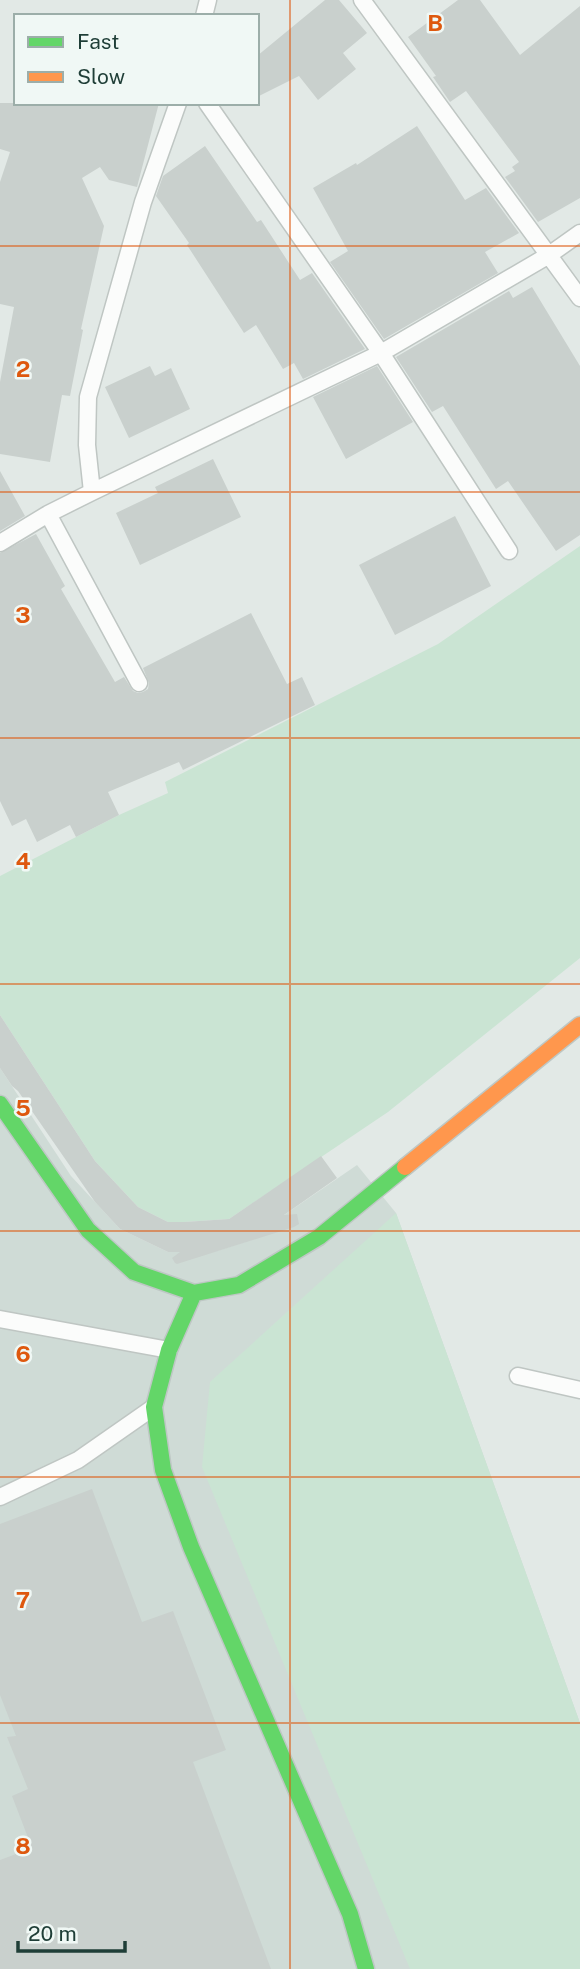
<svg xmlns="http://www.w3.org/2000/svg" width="580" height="1969" viewBox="0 0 580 1969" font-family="'Public Sans',sans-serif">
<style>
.built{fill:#cfdbd6}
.green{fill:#cae4d3}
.building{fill:#c9d0cd}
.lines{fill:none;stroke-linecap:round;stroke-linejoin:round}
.lane-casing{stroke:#bfc6c3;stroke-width:19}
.fast-casing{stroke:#bec7c4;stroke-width:19}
.slow-casing{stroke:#bec7c4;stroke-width:19}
.lane{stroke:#fbfcfb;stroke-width:16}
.fast{stroke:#63d668;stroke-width:16}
.slow{stroke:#ff974d;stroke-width:16}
.grid{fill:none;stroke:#de580e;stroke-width:2;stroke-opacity:0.55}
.grid-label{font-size:23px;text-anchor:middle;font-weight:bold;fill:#de580e;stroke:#f0f8f5;stroke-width:5;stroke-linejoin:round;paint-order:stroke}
</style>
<rect width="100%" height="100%" fill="#e2e9e6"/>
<!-- built -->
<path class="built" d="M0 1068 71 1176 120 1229 168 1252 217 1251 245 1242 357 1165 396 1213 580 1723V1969H0Z"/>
<!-- green -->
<path class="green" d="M580 546V958L388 1112 229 1219 184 1222H168L138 1207 95 1161 0 1015V876L119 815 168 793 165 782 438 644Z
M396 1213 580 1723V1969H410L202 1467 210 1382Z"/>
<!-- building -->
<path class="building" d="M325 0H339L367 33 343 53 356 69 318 100 299 76 257 97V56Z
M458 0H480L520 55 580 6V198L538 222 505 177 515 171 512 167 519 162 466 91 450 102 433 77 436 76 408 37Z
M0 103H159L137 187 109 180 100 167 82 178 104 226 81 329 83 330 70 396 62 395 50 462 0 454V382L14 307 0 304V182L10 152 0 149Z
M417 126 465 200 486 188 519 233 485 252 498 273 384 339 330 262 348 251 313 188 356 163 357 165Z
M205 146 257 222 261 220 300 280 312 273 365 349 303 379 294 363 283 369 256 325 244 333 187 245 189 243 156 196 163 176Z
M532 287 580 366V535L556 551 508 481 496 489 443 406 432 412 396 357 509 291 513 298Z
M150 366 155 376 171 368 190 409 129 438 105 387Z
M377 366 413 422 346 459 313 397Z
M213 459 241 517 140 565 116 513 158 493 155 487Z
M0 471 25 516 0 531Z
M455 516 491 586 395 635 359 565Z
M36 534 65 586 61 589 115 682 124 677 133 691 138 693 143 692 148 689 149 683 143 668 251 613 287 684 302 677 315 705 183 770 179 762 108 792 119 815 76 837 70 825 37 842 26 819 12 826 0 801V553Z
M0 1015 95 1161 138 1207 168 1222H184L229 1219 321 1156 337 1178 284 1215 297 1214 299 1224 294 1227 177 1264 175 1263 172 1258 180 1252H168L120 1229 95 1202 18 1091 12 1086 0 1068Z
M92 1489 142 1622 173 1611 226 1750 193 1762 271 1969H0V1860L32 1848 12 1796 28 1789 7 1737 16 1736 0 1695V1524Z"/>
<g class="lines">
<defs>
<path id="lane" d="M362 0 580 298
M204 16 208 0
M207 103 381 353 509 551
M92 492 87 445 88 397 143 202 178 103
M48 514 139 683
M0 543 48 514 92 492 381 353 549 255 580 233
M0 1319 169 1350
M518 1376 580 1390
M0 1497 78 1460 154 1407"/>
<path id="fast" d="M0 1104 88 1230 134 1272 194 1293 239 1285 319 1237 405 1167
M194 1293 169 1350 154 1407 163 1470 191 1547 350 1914 366 1969"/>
<path id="slow" d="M405 1167 580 1025"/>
</defs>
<!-- lane casing -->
<use href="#lane" class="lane-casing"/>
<!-- fast casing -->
<use href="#fast" class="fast-casing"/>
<!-- slow casing -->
<use href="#slow" class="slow-casing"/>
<!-- lane -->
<use href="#lane" class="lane"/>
<!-- fast -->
<use href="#fast" class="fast"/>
<!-- slow -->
<use href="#slow" class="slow"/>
</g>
<!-- grid -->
<path class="grid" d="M290 0V1969M0 246H580M0 492H580M0 738H580M0 984H580M0 1231H580M0 1477H580M0 1723H580"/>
<g class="grid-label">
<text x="435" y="31">B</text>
<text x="23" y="377">2</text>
<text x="23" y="623">3</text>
<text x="23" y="869">4</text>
<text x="23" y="1116">5</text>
<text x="23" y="1362">6</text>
<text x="23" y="1608">7</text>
<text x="23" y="1854">8</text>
</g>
<!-- legend -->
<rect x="14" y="14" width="245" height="91" fill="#f0f8f5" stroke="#9caea9" stroke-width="2"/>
<rect x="28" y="37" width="35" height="10" fill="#63d668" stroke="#9caea9" stroke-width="2"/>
<text x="77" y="49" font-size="21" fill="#1f3e37">Fast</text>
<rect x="28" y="72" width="35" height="10" fill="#ff974d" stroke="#9caea9" stroke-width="2"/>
<text x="77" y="84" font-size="21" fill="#1f3e37">Slow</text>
<!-- scale -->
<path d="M18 1941v10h107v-10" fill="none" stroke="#1f3e37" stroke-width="3.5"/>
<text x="28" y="1941" font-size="21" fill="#1f3e37" stroke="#f0f8f5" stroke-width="5" paint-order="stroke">20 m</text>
</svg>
